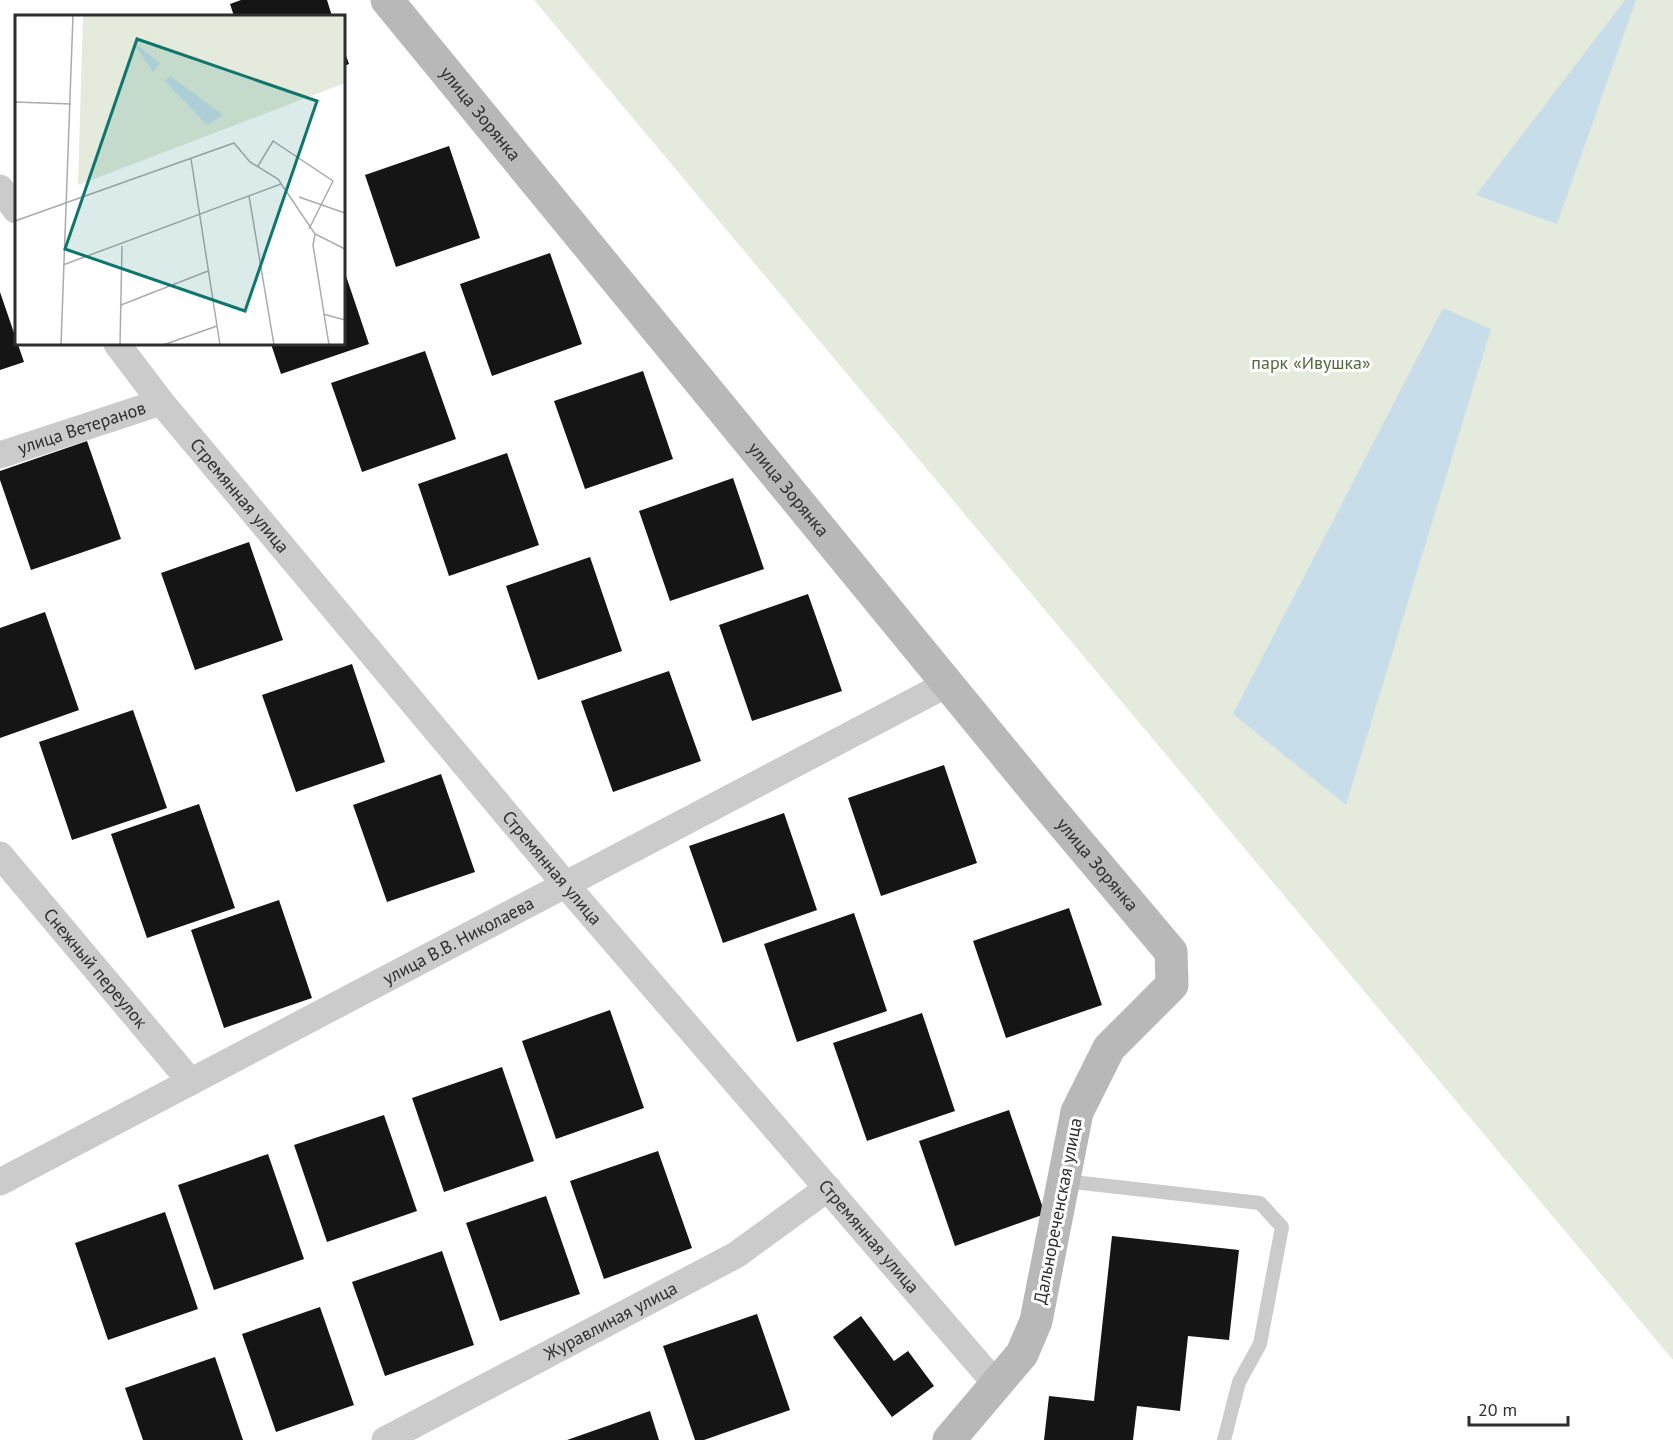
<svg xmlns="http://www.w3.org/2000/svg" width="1673" height="1440" viewBox="0 0 1673 1440" font-family="'PT Sans',sans-serif">
<style>
.green{fill:#e4ebdc}
.water{fill:#c8ddea}
.building{fill:#151515}
.lines{fill:none;stroke-linecap:round;stroke-linejoin:round}
.lane{stroke:#cbcbcb;stroke-width:14}
.street{stroke:#cbcbcb;stroke-width:27}
.secondary{stroke:#b8b8b8;stroke-width:33}
.labels{text-anchor:middle;stroke-width:6;stroke-linejoin:round;paint-order:stroke}
.street-label{font-size:18px;fill:#2e2e2e;stroke:#fff}
.park-label{font-size:18px;fill:#50683c;stroke:#fff}
.inset-road{fill:none;stroke:#ababab;stroke-width:1.5}
.view{fill:#0f766e;fill-opacity:0.15;stroke:#0f766e;stroke-width:3}
.inset-edge{fill:none;stroke:#2e2e2e;stroke-width:3}
</style>
<rect width="100%" height="100%" fill="#fff"/>
<!-- green -->
<path class="green" d="M534 0H1673V1360Z"/>
<!-- water -->
<path class="water" d="M1625 0H1636L1557 224 1476 195Z
M1443 308 1491 329 1346 805 1233 714Z"/>
<!-- building -->
<path class="building" d="M241 0H327L332 16H234L230 4Z
M344 50 349 64 344 66Z
M449 146 480 238 396 267 365 175Z
M550 253 582 344 492 376 460 284Z
M344 270 369 344 281 374 271 344H344Z
M0 292 24 362 0 370Z
M425 351 456 439 362 472 331 383Z
M643 371 673 459 585 489 554 401Z
M87 441 121 539 31 570 0 480V471Z
M507 453 539 545 449 576 418 484Z
M733 478 764 569 670 601 639 511Z
M249 542 283 640 195 670 161 573Z
M590 557 622 651 538 680 506 586Z
M808 594 842 691 752 721 719 625Z
M45 612 79 710 0 738V628Z
M352 664 385 762 296 792 262 695Z
M669 671 701 761 613 792 581 701Z
M133 710 167 808 72 840 39 742Z
M944 765 977 863 881 896 848 798Z
M441 774 475 872 387 902 353 805Z
M199 804 235 908 147 938 111 834Z
M784 813 817 910 723 943 689 846Z
M279 900 312 998 224 1028 191 930Z
M1069 908 1102 1005 1006 1038 973 941Z
M854 913 887 1011 797 1042 764 944Z
M610 1010 644 1108 556 1139 522 1041Z
M922 1013 955 1111 867 1141 833 1043Z
M502 1067 534 1161 444 1192 412 1098Z
M1009 1110 1045 1214 955 1246 919 1141Z
M384 1115 417 1211 327 1242 294 1145Z
M658 1151 692 1248 604 1279 570 1181Z
M268 1154 304 1259 214 1290 178 1185Z
M546 1196 580 1294 500 1321 466 1223Z
M165 1212 198 1309 108 1340 75 1243Z
M1112 1236 1239 1250 1229 1340 1188 1336 1180 1411 1137 1406 1133 1440H1044L1049 1396 1094 1401Z
M442 1251 474 1345 385 1376 352 1282Z
M320 1307 354 1405 276 1432 242 1334Z
M757 1314 790 1410 704 1440H695L663 1346Z
M861 1316 894 1361 908 1351 934 1386 892 1417 833 1337Z
M215 1357 243 1440H143L125 1388Z
M650 1411 659 1440H567Z"/>
<g class="lines">
<!-- lane -->
<path class="lane" d="M1064 1181 1260 1203 1282 1227 1260 1344 1239 1382 1224 1440"/>
<!-- street -->
<g class="street">
<path d="M0 188 16 210"/>
<path id="s1" d="M117 344 161 402 565 884 996 1384"/>
<path id="s2" d="M0 455 161 402"/>
<path id="s3" d="M0 855 191 1082"/>
<path id="s4" d="M0 1182 947 684"/>
<path id="s5" d="M385 1440 736 1255 828 1188"/>
</g>
<!-- secondary -->
<path class="secondary" id="s6" d="M387 0 1042 799 1171 952 1172 985 1109 1048 1077 1112 1036 1321 1022 1354 949 1440"/>
</g>
<g class="labels">
<!-- street labels -->
<g class="street-label">
<text dy="6" stroke="none"><textPath href="#s6" startOffset="147">улица Зорянка</textPath></text>
<text dy="6" stroke="none"><textPath href="#s2" startOffset="86">улица Ветеранов</textPath></text>
<text dy="6" stroke="none"><textPath href="#s6" startOffset="633">улица Зорянка</textPath></text>
<text dy="6" stroke="none"><textPath href="#s1" startOffset="195">Стремянная улица</textPath></text>
<text dy="6" stroke="none"><textPath href="#s6" startOffset="1119">улица Зорянка</textPath></text>
<text dy="6" stroke="none"><textPath href="#s1" startOffset="681">Стремянная улица</textPath></text>
<text dy="6" stroke="none"><textPath href="#s4" startOffset="518">улица В.В. Николаева</textPath></text>
<text dy="6" stroke="none"><textPath href="#s3" startOffset="148">Снежный переулок</textPath></text>
<text transform="translate(1058 1211) rotate(-79)" y="6">Дальнореченская улица</text>
<text dy="6" stroke="none"><textPath href="#s1" startOffset="1167">Стремянная улица</textPath></text>
<text dy="6" stroke="none"><textPath href="#s5" startOffset="255">Журавлиная улица</textPath></text>
</g>
<!-- park labels -->
<g class="park-label">
<text x="1311" y="369">парк «Ивушка»</text>
</g>
</g>
<!-- overview -->
<g transform="translate(15 15)">
<rect width="330" height="330" fill="#fff"/>
<path d="M68 0H330V68L63 170Z" fill="#e4ebdc"/>
<path d="M117 26 145 48 138 57ZM155 61 208 100 192 110 150 66Z" fill="#c8ddea"/>
<path class="inset-road" d="M0 87 56 89M176 144 205 330M243 151 258 126 318 166 294 214M234 181 259 330M284 182 330 198M0 206 219 128 235 147 263 164 300 219 330 234M300 219 298 230 314 330M48 250 266 169M106 290 193 256M308 299 330 305M46 330 58 0M105 330 107 231M148 330 202 311"/>
<path class="view" d="M122 24 302 86 230 296 50 234Z"/>
<rect width="330" height="330" class="inset-edge"/>
</g>
<!-- scale -->
<path d="M1469 1416v9h99v-9" fill="none" stroke="#2e2e2e" stroke-width="3"/>
<text x="1478" y="1416" font-size="18" fill="#2e2e2e" stroke="#ffffff" stroke-width="4.5" paint-order="stroke">20 m</text>
</svg>
